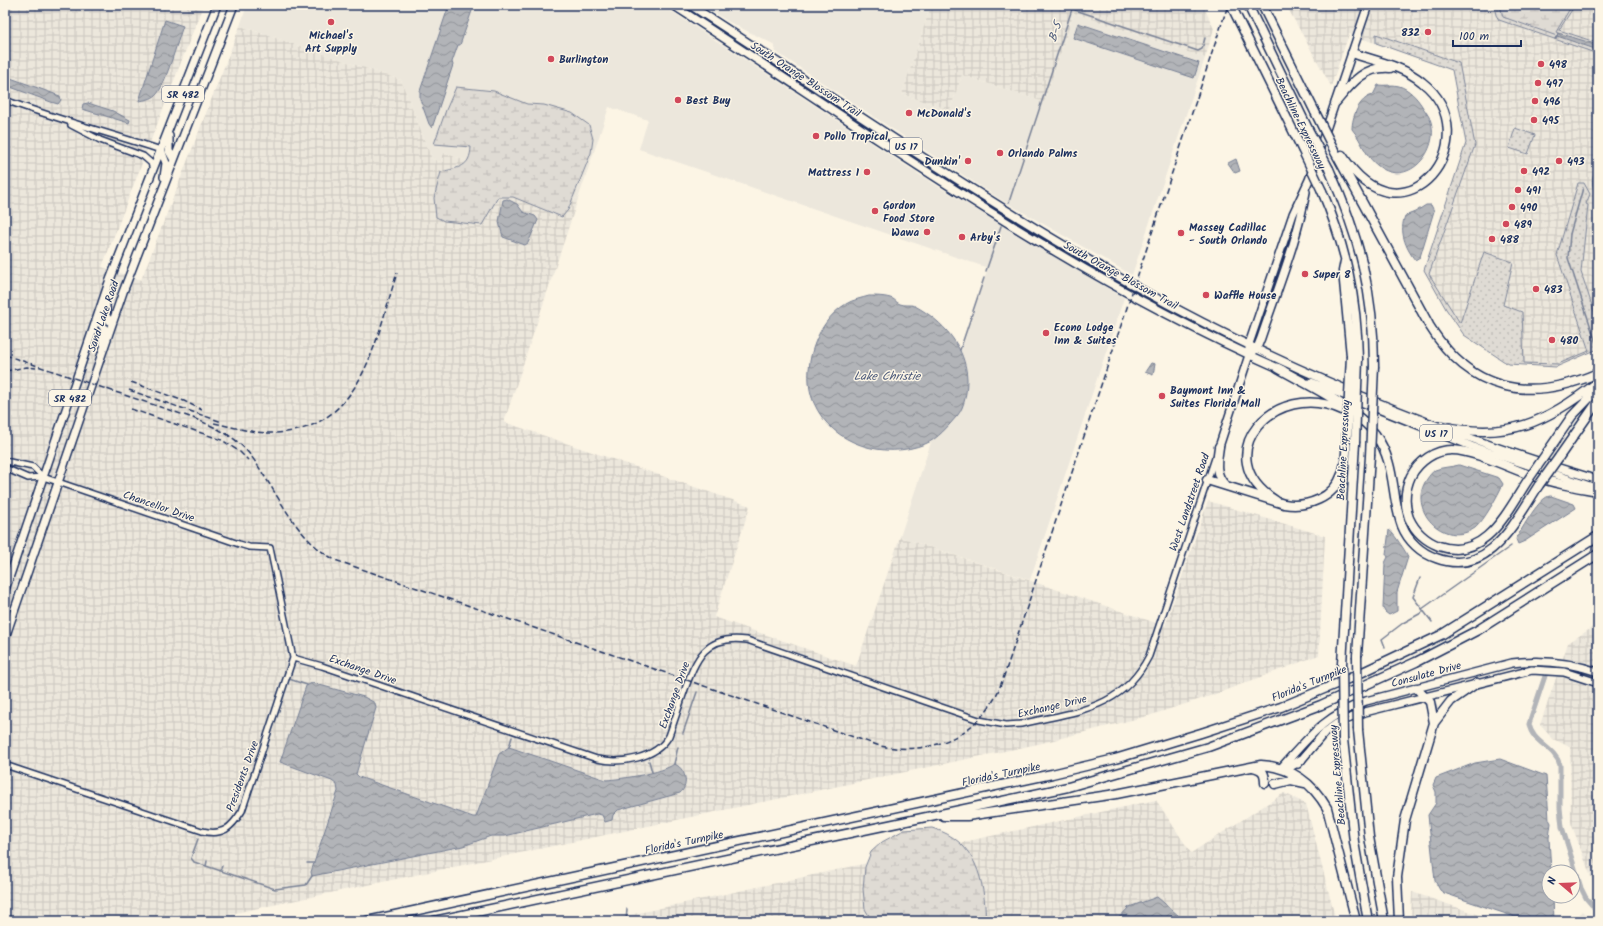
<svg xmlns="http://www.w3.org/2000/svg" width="1603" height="926" viewBox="0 0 1603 926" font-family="Kalam,sans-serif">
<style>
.built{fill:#ece7dc}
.industrial{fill:url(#industrial-grid)}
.grass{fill:url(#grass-dots);stroke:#7d8599}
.wetland{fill:url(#wetland-marsh);stroke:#7d8599}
.water{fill:url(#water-waves);stroke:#767f94}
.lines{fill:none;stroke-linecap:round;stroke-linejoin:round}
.stream{stroke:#767f94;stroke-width:1.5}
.canal{stroke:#b2b4b8;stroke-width:5}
.minor-casing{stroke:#1b2f5e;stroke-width:8}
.major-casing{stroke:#1b2f5e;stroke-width:10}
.highway-casing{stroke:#1b2f5e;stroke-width:11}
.minor{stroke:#fcf5e5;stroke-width:5}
.major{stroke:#fcf5e5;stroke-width:7}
.highway{stroke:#fcf5e5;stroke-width:8}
.rail{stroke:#1b2f5e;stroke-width:1.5;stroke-dasharray:6 3;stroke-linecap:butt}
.highway-bridge-casing{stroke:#1b2f5e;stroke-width:11;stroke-linecap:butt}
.highway-bridge{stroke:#fcf5e5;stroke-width:8}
.poi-dot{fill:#d1495b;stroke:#fcf5e5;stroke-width:1.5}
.labels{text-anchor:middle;stroke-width:3;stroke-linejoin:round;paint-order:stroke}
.shield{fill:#fcf5e5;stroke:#5e6a86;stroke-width:1}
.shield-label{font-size:10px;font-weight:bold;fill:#1b2f5e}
.poi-label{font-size:11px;font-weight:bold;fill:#1b2f5e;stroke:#fcf5e5;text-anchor:start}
.street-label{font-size:11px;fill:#1b2f5e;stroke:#fcf5e5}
.water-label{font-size:12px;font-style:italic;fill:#485779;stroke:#fcf5e5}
</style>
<defs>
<pattern id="industrial-grid" width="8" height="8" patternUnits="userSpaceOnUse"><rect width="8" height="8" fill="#ece7dc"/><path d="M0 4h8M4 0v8" fill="none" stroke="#cac6bf"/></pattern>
<pattern id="grass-dots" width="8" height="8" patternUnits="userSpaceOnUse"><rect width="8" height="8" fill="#dfdbd4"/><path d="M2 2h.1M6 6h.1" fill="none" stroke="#bfbcb8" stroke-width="1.8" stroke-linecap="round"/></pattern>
<pattern id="wetland-marsh" width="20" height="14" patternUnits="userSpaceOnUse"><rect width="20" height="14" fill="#dfdbd4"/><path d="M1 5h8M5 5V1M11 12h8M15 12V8" fill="none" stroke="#bfbcb8"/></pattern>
<pattern id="water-waves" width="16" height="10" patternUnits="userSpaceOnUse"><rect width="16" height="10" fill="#b2b4b8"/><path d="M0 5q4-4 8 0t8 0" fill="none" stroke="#909399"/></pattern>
</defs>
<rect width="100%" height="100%" fill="#fcf5e5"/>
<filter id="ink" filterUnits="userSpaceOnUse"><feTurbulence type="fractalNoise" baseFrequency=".025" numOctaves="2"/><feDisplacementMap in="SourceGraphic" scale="8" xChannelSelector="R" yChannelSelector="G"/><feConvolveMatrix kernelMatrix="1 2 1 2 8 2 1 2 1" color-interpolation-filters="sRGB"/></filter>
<g filter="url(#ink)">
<!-- built -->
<path class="built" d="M247 5H662L923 177 1017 235 1124 298 1030 580 900 537 988 268 639 149 648 120 609 107 578 199 444 153 441 162 432 159 401 80 240 26Z
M702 5H931L902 94 950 110 962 75 1044 102 1074 13 1205 58 1132 275 1000 199 894 130 776 52 773 44 727 21Z"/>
<!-- industrial -->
<path class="industrial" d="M5 5H193L202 8 102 267 141 280 240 26 401 80 432 159 441 162 444 153 578 199 504 422 750 506 714 617 856 666 900 537 1165 626 1208 501 1325 536 1319 655 1213 695 1151 715 1038 744 197 921H5Z
M931 5H1203L1214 29 1205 58 1074 13 1044 102 962 75 950 110 902 94Z
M1286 5H1598V349L1556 367 1508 364 1464 335 1446 309 1424 270 1466 143 1452 70 1349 34 1331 86Z
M1598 624V896L1571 823 1570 747 1553 739 1540 725 1568 643Z
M1284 793 1306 804 1336 921H602L1156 800 1191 853Z
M1412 892 1497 921H1411Z
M1583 911 1593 921H1574Z"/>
<!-- grass -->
<path class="grass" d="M1494 5H1575L1559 30 1598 43V54L1499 20 1496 15Z
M1376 34 1459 63 1475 145 1429 274 1460 323 1484 252 1513 262 1503 305 1522 312 1524 363 1558 364 1589 351 1557 255 1578 183H1584L1590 194 1586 204 1588 205 1581 272 1598 324V349L1556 367 1508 364 1464 335 1446 309 1424 270 1466 143 1452 70 1376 43Z
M1515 128 1535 135 1528 154 1509 148Z
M1598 163V194C1588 185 1594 174 1598 163Z"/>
<!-- wetland -->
<path class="wetland" d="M1500 5H1572L1556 32 1558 33 1557 36 1503 17Z
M456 87 494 91 527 104 544 105 572 113 589 125 593 139 591 153 568 210 562 217 513 197H498L482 225 444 221 436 217 434 198 441 172C459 167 470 168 471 147L434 144 446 110Z
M932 828C977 841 984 880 986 921H872L865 909 863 889 865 867 871 852 882 842 904 830Z"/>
<!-- water -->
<path class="water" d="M449 5H474L460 45H458L452 62 453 65 432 128 429 124 420 99V91Z
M165 20 183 26C178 39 165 87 156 95 152 99 145 100 139 101Z
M1078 23 1199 63 1194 78 1073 38Z
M1558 33 1598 45V50L1557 36Z
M5 76 60 96 61 100 58 104 51 102 5 85Z
M1378 85C1384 86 1393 84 1399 86 1409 89 1417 98 1422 106 1425 111 1430 117 1431 122 1439 150 1410 186 1381 168 1365 158 1363 142 1352 129 1352 117 1359 98 1373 95Z
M88 103 113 111 130 120 129 123 82 109 83 104Z
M1236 159 1240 171 1235 173 1228 163Z
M507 199 517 204 523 212 535 216 538 220 528 243 525 245 503 237 499 222 503 200Z
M1426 205H1431L1434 211 1420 257 1415 260C1405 247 1399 231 1405 216L1415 212Z
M869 296C876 296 886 296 893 299 895 300 897 303 900 304 905 306 911 304 915 306 943 321 966 347 967 379 967 390 965 407 957 416 948 426 938 439 925 444 885 460 832 445 814 403 800 371 815 322 846 304 852 300 862 298 869 296Z
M1151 363 1155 364 1153 375 1145 372Z
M1459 465 1499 478 1503 484C1498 495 1484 521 1475 528 1444 549 1406 509 1427 479 1429 476 1432 472 1435 470 1442 467 1452 467 1459 465Z
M1551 496 1574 504 1576 508 1525 541 1518 544 1516 539C1522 529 1540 495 1551 496Z
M1389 530C1392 531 1407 553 1408 557L1397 592V611L1389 615 1385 612 1383 608 1385 563 1388 557 1386 554Z
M312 683 364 697 375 703 376 708 356 774 359 777 473 817H476L499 754 509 747 606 780C621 779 663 773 674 764 685 767 690 785 680 793L618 810 613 815 612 820 605 822 602 815 597 814 505 836H491L463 846 312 876 311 872 338 791 337 785 332 781 280 762 306 686Z
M1500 759 1546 776 1549 819 1551 823 1549 838 1551 872H1549V896H1553L1554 921H1527L1444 893 1440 890 1435 881 1428 815 1436 803V792L1433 785 1436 778 1475 763Z
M1157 897 1179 916 1180 921H1116L1129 907Z"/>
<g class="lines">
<!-- stream -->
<path class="stream" d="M1555 39 1557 36
M1583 188 1570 234 1568 258 1598 349
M1009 202 1072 9 1198 51 1202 49 1205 38
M998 235 1001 226
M986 271 996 242
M960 350 984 278
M1420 578 1413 597 1432 622
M1422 609 1511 546
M1385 647 1382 639 1403 623 1423 612
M289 679 307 685
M683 733 697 692
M509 747 512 737
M649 761 652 772
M674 764 678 747
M198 839 191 858 194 862 275 889 306 885 312 876
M307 863H314
M206 866 207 861
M220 871 222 866
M626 921 627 909"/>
<!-- canal -->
<path class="canal" d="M1545 676 1529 724C1532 743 1555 747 1560 765V808L1562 827 1581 888 1586 898 1598 912"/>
<defs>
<path id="minor" d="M5 100C56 119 109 133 161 150
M71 125 100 140 143 156 151 163 153 170
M5 461 33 467 43 477
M5 468 28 478 43 477 58 482 239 544 249 547 270 548 293 658 242 811C231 828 223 836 202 831L5 765
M293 658 322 666 597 759C621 764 656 759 669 736 674 722 679 707 684 692 696 658 706 634 747 640L979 720 1006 725 1021 724C1074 711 1121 711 1149 656L1215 458"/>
<path id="major" d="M673 5C872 133 1065 275 1283 370
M690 5C836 99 979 199 1131 284 1278 366 1437 432 1598 480
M169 136V151L174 160
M161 150 166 163 164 177
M106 301V316L112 324
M97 319 104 328 103 342
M1254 351 1257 348 1261 338C1277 290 1297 242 1306 192
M1311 382 1471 446 1593 487
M1219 447 1249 355V344L1293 214 1309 180 1368 5
M5 590 108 285 217 5
M5 638 123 292 234 5
M1298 764 1325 732 1336 724 1365 712 1532 670 1564 672 1598 683
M1281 768C1311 735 1323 717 1366 701L1512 663C1543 659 1569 662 1598 672"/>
<path id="highway" d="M1231 5 1302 149
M1248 5 1308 129
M1262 5 1315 112
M1336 102C1351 84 1364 66 1390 68
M1335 152 1429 325C1470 392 1529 403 1598 373
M1342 155C1404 252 1492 137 1422 82 1403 66 1375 61 1352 53
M1329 169C1359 236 1374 293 1374 366
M1322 191C1346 247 1357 299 1358 359
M1345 261 1343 271 1351 356
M1278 368C1309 386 1353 405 1375 434 1397 465 1390 493 1402 526 1408 541 1421 553 1436 558 1490 578 1515 521 1539 485
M1442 426C1508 441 1547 422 1598 382
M1219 447C1217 461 1214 474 1225 485
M1548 451 1572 416 1598 389
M1559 457 1598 401
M1207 480 1284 504C1307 508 1334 498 1342 474 1347 462 1346 447 1347 434
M1528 480C1508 510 1485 562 1439 546 1426 541 1415 531 1409 518 1404 504 1405 489 1411 476 1419 461 1435 450 1452 450 1473 450 1510 468 1530 475 1552 483 1575 487 1598 491
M1276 501C1205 456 1275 378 1342 410
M1357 656 1370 456
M1342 664 1355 443
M1416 688 1430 702 1434 723
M1358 730 1369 837 1384 921
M1343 739 1354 842 1368 921
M1253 767C1263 769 1265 773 1265 783
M1282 768 1291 766 1301 760
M1275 784 1291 780 1305 783
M944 816H967L1116 794 1261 765C1291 767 1312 782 1327 808L1356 921
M367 921 1052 774 1115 759 1201 733 1281 707 1348 679 1441 635 1598 536
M434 921 1068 787 1208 747 1321 705 1416 662 1478 630 1598 554
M1399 921 1397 877 1405 820 1434 723 1451 701 1477 683"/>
</defs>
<!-- minor casing -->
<use href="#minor" class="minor-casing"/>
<!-- major casing -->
<use href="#major" class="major-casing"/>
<!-- highway casing -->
<use href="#highway" class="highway-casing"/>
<!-- minor -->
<use href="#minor" class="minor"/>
<!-- major -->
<use href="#major" class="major"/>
<!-- highway -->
<use href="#highway" class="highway"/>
<!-- rail -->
<path class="rail" d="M5 355 193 418C210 425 227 432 241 445 250 453 257 464 263 474 285 507 299 540 335 560L880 746C922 754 963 743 989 707 996 698 1000 687 1004 676L1228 5
M5 371 27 367 36 368
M131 382 184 401 202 410
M129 390 222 422
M131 409 222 440 240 452 248 460
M214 423C233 427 252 433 271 433 362 433 375 341 397 273"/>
<defs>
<path id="highway-bridge" d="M1315 112 1335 152
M1308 129 1329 169
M1302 149 1322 191
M1347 434 1351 356
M1355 443 1358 359
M1370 456 1374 366
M1528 480 1548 451
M1539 485 1559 457
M1357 656 1358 730
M1342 664 1343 739"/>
</defs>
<!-- highway-bridge casing -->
<use href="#highway-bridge" class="highway-bridge-casing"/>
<!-- highway-bridge -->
<use href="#highway-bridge" class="highway-bridge"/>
</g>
</g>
<!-- markers -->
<g class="poi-dot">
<circle cx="331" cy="22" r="4"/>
<circle cx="1428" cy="32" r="4"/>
<circle cx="551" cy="59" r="4"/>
<circle cx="1541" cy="64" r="4"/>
<circle cx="1538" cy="83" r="4"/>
<circle cx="678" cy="100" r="4"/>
<circle cx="1535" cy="101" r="4"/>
<circle cx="909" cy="113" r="4"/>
<circle cx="1534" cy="120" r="4"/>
<circle cx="816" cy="136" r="4"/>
<circle cx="1000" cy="153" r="4"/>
<circle cx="968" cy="161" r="4"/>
<circle cx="1559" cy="161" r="4"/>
<circle cx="1524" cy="171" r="4"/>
<circle cx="867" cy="172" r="4"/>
<circle cx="1518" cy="190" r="4"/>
<circle cx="1512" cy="207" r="4"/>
<circle cx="875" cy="211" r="4"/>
<circle cx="1506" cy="224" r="4"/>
<circle cx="927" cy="232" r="4"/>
<circle cx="1181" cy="233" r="4"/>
<circle cx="962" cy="237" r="4"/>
<circle cx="1492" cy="239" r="4"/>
<circle cx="1305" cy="274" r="4"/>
<circle cx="1536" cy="289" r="4"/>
<circle cx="1206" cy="295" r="4"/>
<circle cx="1046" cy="333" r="4"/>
<circle cx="1552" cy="340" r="4"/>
<circle cx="1162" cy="396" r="4"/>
</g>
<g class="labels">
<!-- shield labels -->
<g class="shield">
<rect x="162" y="86" width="42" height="16" rx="3"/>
<rect x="890" y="138" width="32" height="16" rx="3"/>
<rect x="49" y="390" width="42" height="16" rx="3"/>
<rect x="1420" y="425" width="32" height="16" rx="3"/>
</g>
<g class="shield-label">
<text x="183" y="98">SR 482</text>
<text x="906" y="150">US 17</text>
<text x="70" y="402">SR 482</text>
<text x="1436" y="437">US 17</text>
</g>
<!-- poi labels -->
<g class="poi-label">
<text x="1420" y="36" text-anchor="end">832</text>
<text x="331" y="39" text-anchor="middle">Michael's<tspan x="331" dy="13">Art Supply</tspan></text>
<text x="559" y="63">Burlington</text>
<text x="1549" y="68">498</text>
<text x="1546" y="87">497</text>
<text x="686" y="104">Best Buy</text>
<text x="1543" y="105">496</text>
<text x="917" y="117">McDonald's</text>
<text x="1542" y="124">495</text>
<text x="824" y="140">Pollo Tropical</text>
<text x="1008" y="157">Orlando Palms</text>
<text x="960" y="165" text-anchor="end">Dunkin'</text>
<text x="1567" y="165">493</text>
<text x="1532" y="175">492</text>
<text x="859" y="176" text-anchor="end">Mattress 1</text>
<text x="1526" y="194">491</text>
<text x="883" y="209">Gordon<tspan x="883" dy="13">Food Store</tspan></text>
<text x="1520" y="211">490</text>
<text x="1514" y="228">489</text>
<text x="1189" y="231">Massey Cadillac<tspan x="1189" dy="13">- South Orlando</tspan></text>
<text x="919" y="236" text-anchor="end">Wawa</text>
<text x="970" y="241">Arby's</text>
<text x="1500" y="243">488</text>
<text x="1313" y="278">Super 8</text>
<text x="1544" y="293">483</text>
<text x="1214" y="299">Waffle House</text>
<text x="1054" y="331">Econo Lodge<tspan x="1054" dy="13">Inn &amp; Suites</tspan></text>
<text x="1560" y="344">480</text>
<text x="1170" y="394">Baymont Inn &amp;<tspan x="1170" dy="13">Suites Florida Mall</tspan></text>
</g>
<!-- street labels -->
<g class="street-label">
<text transform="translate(806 79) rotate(33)" y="4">South Orange Blossom Trail</text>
<text transform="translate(1301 123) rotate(64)" y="4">Beachline Expressway</text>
<text transform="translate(1121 275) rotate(29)" y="4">South Orange Blossom Trail</text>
<text transform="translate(103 316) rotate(-71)" y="4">Sand Lake Road</text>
<text transform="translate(1343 450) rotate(-87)" y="4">Beachline Expressway</text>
<text transform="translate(1189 502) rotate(-71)" y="4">West Landstreet Road</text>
<text transform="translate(159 506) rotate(19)" y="4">Chancellor Drive</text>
<text transform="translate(363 669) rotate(19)" y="4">Exchange Drive</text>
<text transform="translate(1426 674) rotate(-15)" y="4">Consulate Drive</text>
<text transform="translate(1309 683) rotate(-22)" y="4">Florida's Turnpike</text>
<text transform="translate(674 695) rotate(-70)" y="4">Exchange Drive</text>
<text transform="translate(1052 706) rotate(-13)" y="4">Exchange Drive</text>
<text transform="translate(1001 774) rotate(-12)" y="4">Florida's Turnpike</text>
<text transform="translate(1337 775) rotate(-95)" y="4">Beachline Expressway</text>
<text transform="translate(242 776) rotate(-70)" y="4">Presidents Drive</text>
<text transform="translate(684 842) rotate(-12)" y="4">Florida's Turnpike</text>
</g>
<!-- water labels -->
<g class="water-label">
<text transform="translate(1055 32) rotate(-72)" y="4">B-5</text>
<text x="887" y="380">Lake Christie</text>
</g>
</g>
<!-- margin -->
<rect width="1603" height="926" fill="none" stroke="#fcf5e5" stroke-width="20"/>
<rect x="10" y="10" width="1583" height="906" fill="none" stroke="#1b2f5e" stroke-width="1.5" filter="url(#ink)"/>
<!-- north arrow -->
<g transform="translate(1561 884) rotate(289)"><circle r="19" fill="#fcf5e5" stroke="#a2a6af"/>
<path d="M0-3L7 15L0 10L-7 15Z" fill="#d1495b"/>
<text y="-6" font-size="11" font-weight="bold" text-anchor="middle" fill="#1b2f5e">N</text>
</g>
<!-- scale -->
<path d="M1453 40v6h68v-6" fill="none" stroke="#1b2f5e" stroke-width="2"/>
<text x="1459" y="40" font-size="12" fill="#1b2f5e" stroke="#fcf5e5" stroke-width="3" paint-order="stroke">100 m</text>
</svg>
